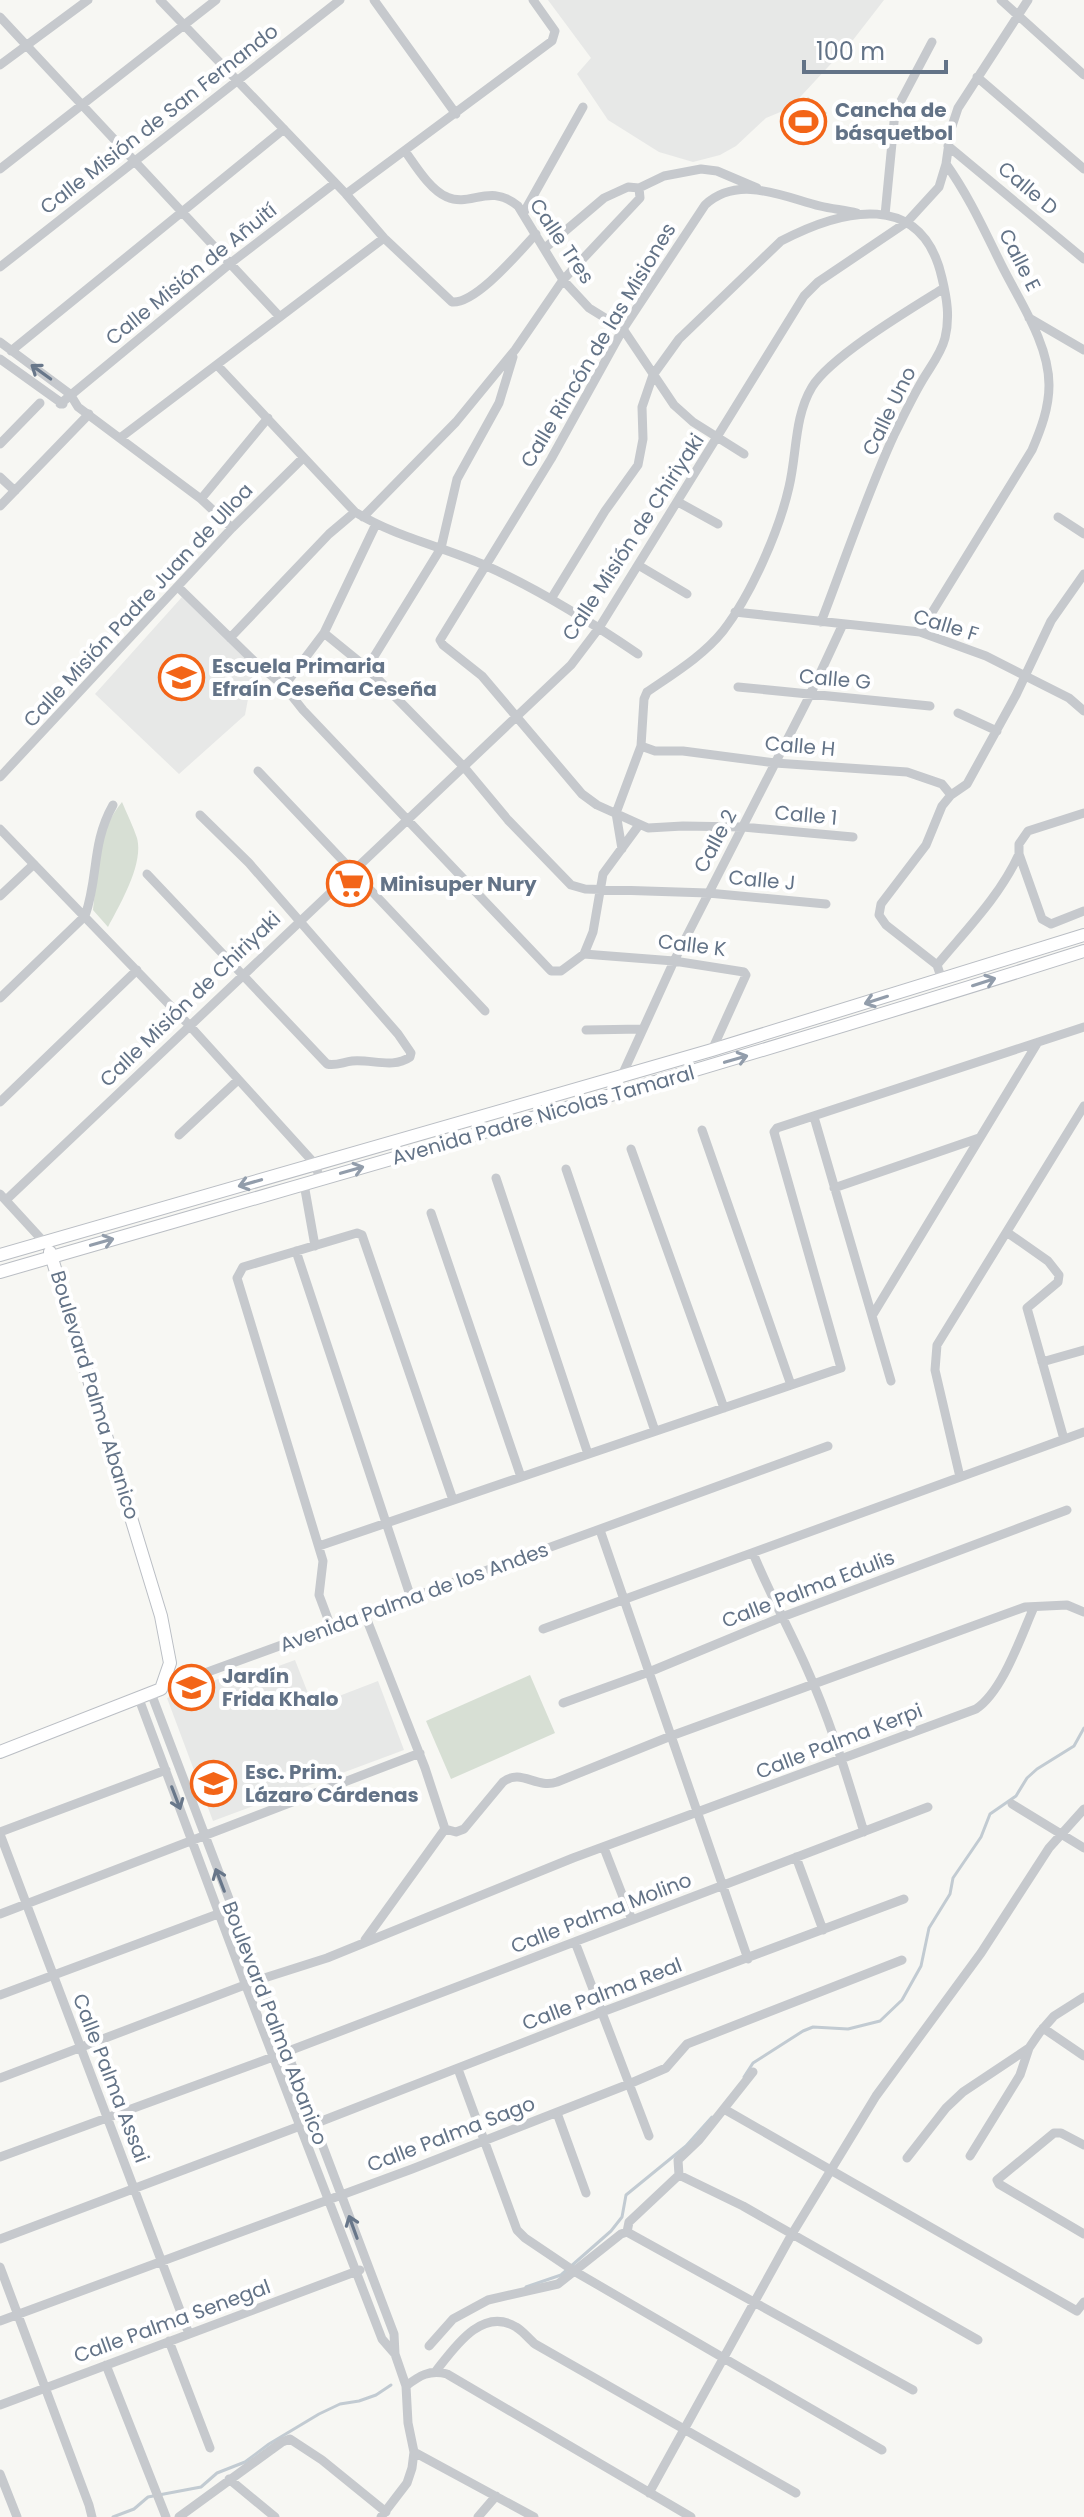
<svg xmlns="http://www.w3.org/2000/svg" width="1084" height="2517" viewBox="0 0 1084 2517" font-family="Poppins,sans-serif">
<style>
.built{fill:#e7e8e7}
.green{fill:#d7dfd4}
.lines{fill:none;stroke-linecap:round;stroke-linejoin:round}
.stream{stroke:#c2cbd2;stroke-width:3}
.secondary-casing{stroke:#babec4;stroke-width:14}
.street{stroke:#c6c9cd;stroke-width:9}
.secondary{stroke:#fff;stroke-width:12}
.oneway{stroke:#68778a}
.oneway2{stroke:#929dab}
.labels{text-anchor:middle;stroke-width:8;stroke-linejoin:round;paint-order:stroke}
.poi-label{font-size:20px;font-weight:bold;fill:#637387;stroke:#fff;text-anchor:start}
.street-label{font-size:20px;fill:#637387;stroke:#fff}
</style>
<rect width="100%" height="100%" fill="#f7f7f3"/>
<!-- built -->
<path class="built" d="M548 0H884L853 40 790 108 766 118 736 146 720 155 693 162 659 152 608 120 577 74 591 58Z
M182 597 255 662 245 715 179 774 95 694Z
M295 1660 313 1706 378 1681 404 1750 213 1821 167 1698 237 1672 240 1680Z"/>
<!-- green -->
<path class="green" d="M808 97 827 113 801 145 781 129Z
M122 802C127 814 133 826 137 838 144 864 120 904 108 927L93 910C98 871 96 833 122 802Z
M530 1675 555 1733 451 1779 426 1721Z"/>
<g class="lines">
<!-- stream -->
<path class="stream" d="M744 2077 753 2063 803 2031 813 2027 848 2029 880 2021 902 2000 921 1966 929 1928 950 1894 953 1878 981 1837 990 1814 1016 1796 1027 1778 1037 1769 1074 1746 1084 1728
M526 2287 561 2275 611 2231 622 2217 626 2195 686 2146 712 2117
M113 2517 134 2509 148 2497 201 2487 217 2473 245 2462 269 2444 319 2414 340 2404 359 2401 376 2395 391 2385"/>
<defs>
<path id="secondary" d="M0 1255 712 1050 1084 935
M0 1272C362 1167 725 1065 1084 951
M0 1752 161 1689 170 1663 161 1616 50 1252"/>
</defs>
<!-- secondary casing -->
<use href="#secondary" class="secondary-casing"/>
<!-- street -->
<path class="street" d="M160 0 346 194 384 238 452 302C476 304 519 252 536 234
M374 0 456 114
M1001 0 1084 75
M0 17 280 317
M0 65 88 0
M977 77 1084 169
M948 146 1084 259
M405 151C415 165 430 190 447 197 471 208 489 182 518 206L563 280 589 308 623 329 674 405 693 422 744 454
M0 169 216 0
M346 194 552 41 555 31 533 0
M523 214 583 107
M885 215 895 112 932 42
M545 248 604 198 628 187 639 188 664 176 701 169 717 171 757 188
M0 267 340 0
M1029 318 1084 350
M0 342 70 394 78 407 201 499 232 528
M11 351 284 129
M0 359 63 404
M217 365 355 512C394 536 440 546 482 564 537 588 588 620 638 654
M60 404 232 262 335 183
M120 438 384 238
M0 444 40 403
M0 477 15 491
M201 499 268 418
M678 502 718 524
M0 506 89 414
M363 517 456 422 515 350 563 280 640 198 639 188
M1058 517 1084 534
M638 565 687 594
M178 587 255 662 284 686 303 710 551 971H561L584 954 674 961 744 972 746 975 712 1050
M551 599 605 511 638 465 643 439 642 407 653 375 679 339 781 241C842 209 922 189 942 278 947 299 950 317 945 338 941 354 930 367 922 381 912 398 903 417 894 435 866 496 845 560 821 622
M735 612 920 632 986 656 1069 698 1084 711
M920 632 1032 450C1041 429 1049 408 1049 385 1049 344 1020 302 1002 266 985 232 969 196 946 164
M324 633 367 668 464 767 508 820 571 885 585 889 708 893 826 904
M230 638 329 534 355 512
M367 668 441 548 457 479 499 403 513 357
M284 686 324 633 376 524
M738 687 930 706
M958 713 997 731
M641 746 655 751H683L775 763 907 772 942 784 951 795
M258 771 485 1011
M0 777 232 528 303 458
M1084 813 1028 831 1019 844V854L1042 919 1051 924 1084 911
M0 829 189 1025 315 1164 320 1179
M853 837 743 827 683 826 648 828 597 805 582 794 482 676 443 645 440 640 551 459 623 329 705 205C738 174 784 197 820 206 832 209 845 210 857 213
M622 849 616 813 641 746 644 699 647 692C673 674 703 656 723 631 751 595 779 531 789 487 797 454 794 417 812 387 831 356 912 308 944 288
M147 874 327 1064C336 1066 343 1062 352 1061 372 1059 393 1069 410 1057L411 1053 398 1034 249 863 200 815
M0 896 34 864
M584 954 593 932 603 874 639 825
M937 965 886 925 879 915 881 904 926 845 942 806 951 795 967 784 1016 695 1051 621 1084 574
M942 980 937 965C966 930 1000 896 1019 854
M0 998 85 916C99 876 91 844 113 805
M586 1030 642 1029
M613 1095 674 961 810 695 843 624
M0 1102 137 970
M814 1117 891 1381
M702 1130 791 1385
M179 1135 238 1080
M631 1149 724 1408
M566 1169 655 1431
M496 1178 588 1454
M304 1184 315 1246
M834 1188 979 1138
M0 1194 44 1242
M6 1200 571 665 599 628 804 296 818 282 907 222 939 187 946 164 951 129 958 108 1028 0
M431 1213 521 1477
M1008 1233 1048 1261 1059 1275 1058 1282 1027 1308 1064 1439
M296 1251 411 1598
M872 1316 1038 1042
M1042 1362 1084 1350
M960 1477 935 1370 937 1345 1084 1106
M600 1530 748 1959
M319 1546 841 1368 774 1132 777 1128 1084 1027
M753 1553C769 1593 790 1630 807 1669 831 1722 847 1777 864 1832
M365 1615 425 1768 445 1829
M331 1627 319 1595 323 1561 237 1278 243 1267 357 1233 362 1235 453 1500
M543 1629 1084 1432
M161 1689 828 1446
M151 1693 394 2334 395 2354 406 2386 408 2423 414 2452 412 2468 407 2483 381 2517
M139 1699 246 1986 382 2339 395 2354
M563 1703 649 1672 782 1617 1067 1510
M1012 1804 1084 1848
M445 1829 456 1832 464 1829 503 1782C521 1768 536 1789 557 1782L671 1736 1025 1607 1067 1605 1084 1612
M0 1832 166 1770
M0 1834 189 2334
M604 1848 632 1920
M796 1857 823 1930
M0 1914 420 1753
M365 1940 445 1829
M575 1942 649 2136
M0 1995 218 1914
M1043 2028 1084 2056
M286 2052 928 1807
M458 2069 517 2230 525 2238 574 2271 882 2450
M0 2078 258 1980 327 1958 573 1858 976 1709C1003 1691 1021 1636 1034 1607
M724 2109 1077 2311 1084 2302
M557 2113 586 2193
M314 2124 602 2012 904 1899
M1084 2145 1061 2133H1054L997 2180 999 2184 1084 2234
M970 2156 1020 2075 1029 2048 1040 2032 1054 2016 1084 1997
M0 2157 273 2057
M907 2158 946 2108 963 2092 1029 2048
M679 2175 743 2206 978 2340
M679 2175 678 2160 699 2140 753 2072
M627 2232 913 2390
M627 2232 629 2222 679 2175
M0 2239 300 2126
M0 2267 89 2505 92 2517
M0 2321 412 2169 629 2084 666 2068 687 2044 902 1960
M169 2341 210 2448
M429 2346 453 2319 488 2300 558 2284 621 2234 627 2232
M106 2365 166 2517
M436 2371C454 2348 482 2306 516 2327 523 2331 529 2339 535 2344L796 2493
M406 2386C419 2376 430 2369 447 2374L691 2517
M0 2405 360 2270
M414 2452 534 2517
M0 2474 17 2517
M229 2479 275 2517
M649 2493 792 2234 876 2096 981 1953 1049 1848 1084 1809
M179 2517 282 2442 290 2439 322 2460 386 2512
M478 2517 496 2496"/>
<!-- secondary -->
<use href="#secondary" class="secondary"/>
</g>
<!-- one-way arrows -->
<defs><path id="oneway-shaft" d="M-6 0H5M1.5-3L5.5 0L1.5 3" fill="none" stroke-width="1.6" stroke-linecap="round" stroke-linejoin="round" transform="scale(2)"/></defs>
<g class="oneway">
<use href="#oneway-shaft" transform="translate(41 372) rotate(-144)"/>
<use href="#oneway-shaft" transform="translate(176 1798) rotate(69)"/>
<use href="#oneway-shaft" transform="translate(220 1880) rotate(-111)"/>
<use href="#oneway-shaft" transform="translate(353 2227) rotate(-110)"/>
</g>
<g class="oneway2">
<use href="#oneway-shaft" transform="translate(984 982) rotate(-18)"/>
<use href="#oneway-shaft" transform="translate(876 1000) rotate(162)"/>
<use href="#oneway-shaft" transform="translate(736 1059) rotate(-16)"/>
<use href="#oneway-shaft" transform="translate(352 1170) rotate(-16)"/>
<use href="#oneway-shaft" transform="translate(250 1183) rotate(164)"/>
<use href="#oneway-shaft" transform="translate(102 1242) rotate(-16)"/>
</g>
<!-- icons -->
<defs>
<symbol id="stadium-ring" viewBox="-11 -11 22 22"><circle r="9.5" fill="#fff" stroke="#f36518" stroke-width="1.5"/><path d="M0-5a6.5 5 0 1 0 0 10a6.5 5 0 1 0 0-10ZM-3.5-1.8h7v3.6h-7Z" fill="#f36518"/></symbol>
<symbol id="school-ring" viewBox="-11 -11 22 22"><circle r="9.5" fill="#fff" stroke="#f36518" stroke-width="1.5"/><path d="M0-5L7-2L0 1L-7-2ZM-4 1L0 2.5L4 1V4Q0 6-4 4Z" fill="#f36518"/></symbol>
<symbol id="supermarket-ring" viewBox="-11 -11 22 22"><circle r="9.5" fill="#fff" stroke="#f36518" stroke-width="1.5"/><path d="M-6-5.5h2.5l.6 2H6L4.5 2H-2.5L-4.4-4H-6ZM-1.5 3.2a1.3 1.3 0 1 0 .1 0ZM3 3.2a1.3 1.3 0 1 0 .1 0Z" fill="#f36518"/></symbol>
</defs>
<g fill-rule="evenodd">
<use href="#stadium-ring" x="778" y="96" width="51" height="51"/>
<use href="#school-ring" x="156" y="652" width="51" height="51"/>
<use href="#supermarket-ring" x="324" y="858" width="51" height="51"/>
<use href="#school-ring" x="166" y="1662" width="51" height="51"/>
<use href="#school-ring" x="188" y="1758" width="51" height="51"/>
</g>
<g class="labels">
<!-- poi labels -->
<g class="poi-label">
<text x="835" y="117">Cancha de<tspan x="835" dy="23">básquetbol</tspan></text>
<text x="212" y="673">Escuela Primaria<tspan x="212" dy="23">Efraín Ceseña Ceseña</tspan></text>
<text x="380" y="891">Minisuper Nury</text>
<text x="222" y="1683">Jardín<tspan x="222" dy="23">Frida Khalo</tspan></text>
<text x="245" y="1779">Esc. Prim.<tspan x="245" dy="23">Lázaro Cárdenas</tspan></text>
</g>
<!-- street labels -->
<g class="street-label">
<text transform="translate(159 119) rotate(-38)" y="7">Calle Misión de San Fernando</text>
<text transform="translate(1028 188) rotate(40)" y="7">Calle D</text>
<text transform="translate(562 241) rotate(56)" y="7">Calle Tres</text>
<text transform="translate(1020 260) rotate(63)" y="7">Calle E</text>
<text transform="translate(191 274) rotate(-39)" y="7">Calle Misión de Añuití</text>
<text transform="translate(598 345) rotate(-59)" y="7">Calle Rincón de las Misiones</text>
<text transform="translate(889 411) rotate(-64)" y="7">Calle Uno</text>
<text transform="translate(633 537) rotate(-57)" y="7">Calle Misión de Chiriyaki</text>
<text transform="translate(138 605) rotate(-47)" y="7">Calle Misión Padre Juan de Ulloa</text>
<text transform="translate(946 625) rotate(17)" y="7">Calle F</text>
<text transform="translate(835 679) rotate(5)" y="7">Calle G</text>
<text transform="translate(800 746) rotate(5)" y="7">Calle H</text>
<text transform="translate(806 815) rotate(5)" y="7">Calle 1</text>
<text transform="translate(715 841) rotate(-62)" y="7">Calle 2</text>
<text transform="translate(762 880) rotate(5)" y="7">Calle J</text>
<text transform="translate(692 945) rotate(7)" y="7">Calle K</text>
<text transform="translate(190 999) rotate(-44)" y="7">Calle Misión de Chiriyaki</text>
<text transform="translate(543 1115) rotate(-16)" y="7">Avenida Padre Nicolas Tamaral</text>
<text transform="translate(95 1395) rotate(73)" y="7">Boulevard Palma Abanico</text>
<text transform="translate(808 1589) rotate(-21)" y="7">Calle Palma Edulis</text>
<text transform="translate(414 1597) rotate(-20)" y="7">Avenida Palma de los Andes</text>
<text transform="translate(839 1741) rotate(-21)" y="7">Calle Palma Kerpi</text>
<text transform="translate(601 1913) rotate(-21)" y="7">Calle Palma Molino</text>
<text transform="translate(602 1994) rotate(-21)" y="7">Calle Palma Real</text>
<text transform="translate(275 2023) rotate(69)" y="7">Boulevard Palma Abanico</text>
<text transform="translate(111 2078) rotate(69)" y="7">Calle Palma Assai</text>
<text transform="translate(451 2134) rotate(-21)" y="7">Calle Palma Sago</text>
<text transform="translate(172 2321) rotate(-20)" y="7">Calle Palma Senegal</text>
</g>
</g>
<!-- scale -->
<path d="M804 60v12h142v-12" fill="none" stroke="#637387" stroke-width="4"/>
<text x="816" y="60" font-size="24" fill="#637387" stroke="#ffffff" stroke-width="6" paint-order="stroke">100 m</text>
</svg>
